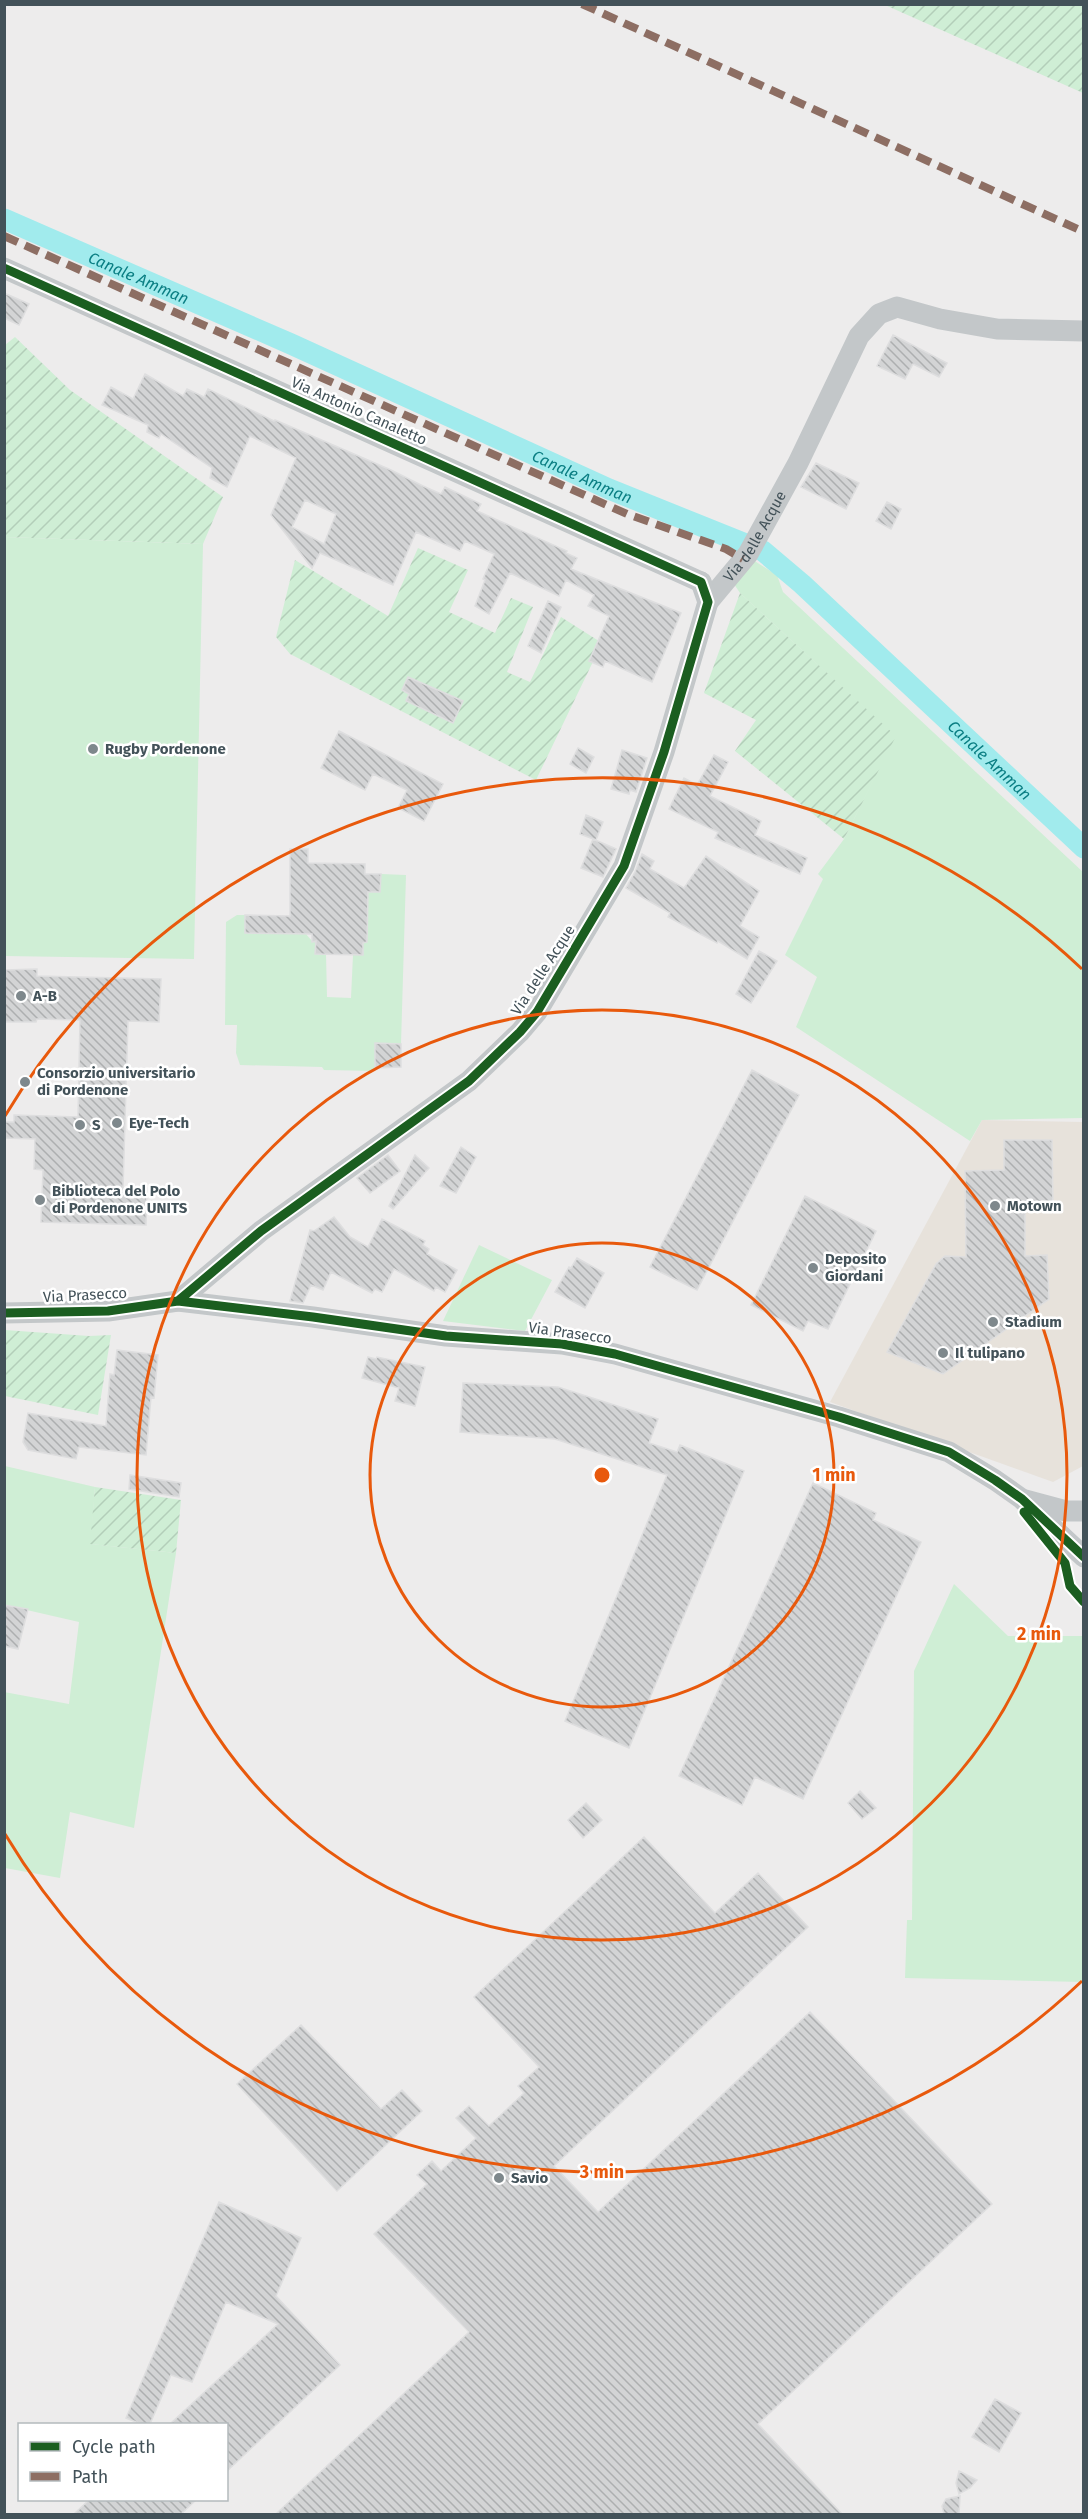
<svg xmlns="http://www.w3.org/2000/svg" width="1088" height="2519" viewBox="0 0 1088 2519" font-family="'Fira Sans',sans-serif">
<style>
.commercial{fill:#e7e2db}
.grass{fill:#cfeed5}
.garden{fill:url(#garden-furrows)}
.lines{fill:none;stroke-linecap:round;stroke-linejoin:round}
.canal{stroke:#a1ebed;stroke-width:21}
.building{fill:url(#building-back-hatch);stroke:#dededf;stroke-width:1.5;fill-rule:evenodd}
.minor{stroke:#c3c7c9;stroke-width:21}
.quiet{stroke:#8d6e63;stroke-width:8;stroke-dasharray:15 8;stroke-linecap:butt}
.cycleway-casing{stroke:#fff;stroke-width:13}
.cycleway{stroke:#1b5e20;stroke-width:9}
.ring{fill:none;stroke:#e8590c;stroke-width:3}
.poi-dot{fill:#7e888c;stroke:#fff;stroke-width:2}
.labels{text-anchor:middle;stroke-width:5;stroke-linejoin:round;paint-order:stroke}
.street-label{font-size:15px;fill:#435259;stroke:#fff}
.poi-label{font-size:15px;font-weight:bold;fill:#435259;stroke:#fff;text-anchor:start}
.water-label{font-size:16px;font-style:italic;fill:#0a7e83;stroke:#fff}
.centre{fill:#e8590c;stroke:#fff;stroke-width:3}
.ring-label{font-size:18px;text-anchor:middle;font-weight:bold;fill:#e8590c;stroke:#fff;stroke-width:5;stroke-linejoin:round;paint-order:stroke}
</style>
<defs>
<pattern id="garden-furrows" width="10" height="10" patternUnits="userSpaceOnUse" patternTransform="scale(1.5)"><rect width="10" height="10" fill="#cfeed5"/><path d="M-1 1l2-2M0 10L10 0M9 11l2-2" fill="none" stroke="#b3ceb9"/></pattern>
<pattern id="building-back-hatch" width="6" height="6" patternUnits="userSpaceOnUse" patternTransform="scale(1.5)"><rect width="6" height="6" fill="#d3d4d5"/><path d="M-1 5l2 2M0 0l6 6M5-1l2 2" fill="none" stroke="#adafb0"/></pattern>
</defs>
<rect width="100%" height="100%" fill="#edecec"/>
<!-- commercial -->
<path class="commercial" d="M982 1120 1083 1122V1466L1053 1482 830 1402Z"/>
<!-- grass -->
<path class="grass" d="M5 537 203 544 194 959 5 956Z
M753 560 777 575 783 592 1083 872V1118L982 1120 970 1141 796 1027 817 977 785 955 823 879 818 874 844 839 895 736 740 593 734 584Z
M381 874 406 875 401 1044H375V1071L324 1070 322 1067 240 1065 236 1053 237 1025H225L226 922 237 915H245V933L306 934 312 941H316L315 954H326L327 997 351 998 353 955H363V943L367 942V904L361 892H380Z
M479 1245 552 1280 525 1331 443 1321Z
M5 1466 95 1487 91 1544 176 1553 134 1828 70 1812 60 1878 5 1868 4 1692 69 1704 79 1622 5 1605Z
M954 1584 1008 1636H1083V1982L905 1978 907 1920H912L914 1671Z"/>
<!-- garden -->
<path class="garden" d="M885 5H1083V93Z
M15 337 70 390 223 497 203 544 5 537V345Z
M418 548 468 570 449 612 495 633 511 598 533 607 507 672 530 682 561 617 602 643 536 780 290 654 276 637 295 560 388 616Z
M740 593 896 736 844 839 735 751 756 720 704 693Z
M5 1330 89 1336 111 1335 98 1415 5 1396Z
M95 1487 181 1500 176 1553 90 1544Z"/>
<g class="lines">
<!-- canal -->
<path class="canal" id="s1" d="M4 219 291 344 609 489 763 551 802 584 1084 848"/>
</g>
<!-- building -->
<path class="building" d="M4 293 29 304 19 325 4 318Z
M893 335 947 363 939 377 913 364 905 379 877 366Z
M145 374 183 396 187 389 204 397 208 389 274 421 275 420 391 470 423 486 441 494 445 487 481 504 477 511 567 551 566 553 577 558 571 569 681 613 652 682 605 661 603 667 589 661 609 616 588 606 594 595 566 580 559 596 510 573 489 614 475 606 485 580 483 579 494 554 465 541 460 551 416 532 393 585 320 553 312 568 271 515 296 458 250 436 227 487 210 478 212 468 161 434 159 438 147 432 148 425 102 405 111 387 133 399ZM305 500 336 514 324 544 292 527Z
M816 463 859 483 846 509 801 487Z
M887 502 901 509 891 529 876 521Z
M548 601 561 607 541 653 528 646Z
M408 677 463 701 453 723 406 701 409 694 402 690Z
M339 731 443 784 424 821 398 808 407 790 373 774 365 790 321 768Z
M578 748 594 757 586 773 570 764Z
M622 750 647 758 636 792 630 790 629 794 611 789Z
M714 755 728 762 710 796 761 821 755 835 807 858 800 874 715 838 718 832 669 809 684 778 697 785Z
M586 815 603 822 596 840 580 834Z
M593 839 616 849 603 877 581 868Z
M290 849H308V863L365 864V874H381L380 892H368L367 942 363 943V955L315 954 316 941 312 942V934L245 933V915L290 916Z
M642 854 654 861 650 869 684 888 706 856 759 891 740 926 759 937 747 959 718 941 717 943 668 917 670 913 626 888 635 872Z
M759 951 777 961 751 1003 736 994Z
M37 969V976L161 979 159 1022 128 1021 123 1188H147L146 1225 41 1222 43 1170 34 1169 35 1139 4 1138V1122H14V1115L78 1117 80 1020 37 1019 36 1022H4V970Z
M375 1043 401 1044V1067L375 1068Z
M752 1070 799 1095 697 1290 650 1267Z
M1004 1140H1052L1053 1206H1025V1256L1047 1255 1049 1299 943 1374 887 1352 936 1264 945 1256 966 1257 965 1171 1004 1170Z
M461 1147 476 1157 456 1193 440 1186Z
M388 1155 400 1171 370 1193 357 1178Z
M415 1155 429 1168 393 1209 389 1206Z
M805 1196 876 1231 828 1329 808 1321 803 1331 751 1305Z
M334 1217 350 1237 368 1247 382 1219 425 1241 423 1245 429 1249 427 1254 457 1270 445 1292 436 1287 434 1291 394 1269 382 1292 375 1289 372 1293 331 1272 323 1290 311 1285 303 1303 290 1301 310 1230 314 1231Z
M577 1258 604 1273 585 1308 555 1292 569 1267 571 1268Z
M117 1350 158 1355 154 1398 151 1397 146 1455 79 1447 76 1459 28 1450 23 1442 28 1413 106 1426 110 1374 114 1375Z
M368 1357 376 1359 377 1357 425 1367 415 1406 395 1401 399 1388 362 1378Z
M463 1383 558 1387 658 1419 649 1443 677 1452 680 1445 744 1471 629 1748 565 1721 667 1475 555 1439 460 1432Z
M130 1475 181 1483 179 1497 129 1489Z
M813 1483 876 1513 873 1520 921 1542 803 1799 755 1777 742 1805 679 1776Z
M4 1605 28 1609 18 1649 4 1646Z
M860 1791 876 1808 862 1819 848 1803Z
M586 1803 602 1820 583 1838 568 1820Z
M644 1837 715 1913 758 1873 808 1927 554 2166 598 2212 810 2012 992 2204 758 2424 842 2514H276L469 2332 374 2234 427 2184 417 2175 432 2161 441 2171 476 2138 456 2118 469 2106 489 2126 524 2093 518 2086 539 2067 474 1997Z
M301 2025 381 2109 402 2090 422 2111 337 2191 237 2084Z
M219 2202 301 2238 276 2296 340 2365 226 2472V2424H170L278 2324 226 2302 192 2382 171 2375 150 2424H141L126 2418Z
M995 2399 1021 2413 999 2452 972 2437Z
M959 2471 977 2480 970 2488 959 2494 956 2483Z
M960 2496 959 2514H944L942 2506 946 2499Z
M90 2499H197L181 2514H74Z"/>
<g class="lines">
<!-- minor -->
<g class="minor">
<path d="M4 268 701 582"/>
<path id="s2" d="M708 602 748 554 798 463 859 336 879 314 897 307 940 319 997 329 1084 331"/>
<path d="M178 1301 261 1231 469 1081 520 1032 537 1012 624 866 664 752 708 602 701 582"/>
<path d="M4 1313 108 1311 178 1301 313 1317 446 1336 562 1344 615 1354 839 1417 949 1452 995 1480 1022 1499 1084 1557"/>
<path d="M1025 1500 1066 1511H1084"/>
</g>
<!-- quiet -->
<path class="quiet" d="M582 4 1084 232
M4 236 627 514 726 549 743 559"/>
<defs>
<path id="cycleway" d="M4 268 701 582 708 602 664 752 624 866 537 1012 520 1032 469 1081 261 1231 178 1301
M4 1313 108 1311 178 1301 313 1317 446 1336 562 1344 615 1354 839 1417 949 1452 995 1480 1022 1499 1084 1557
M1024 1512 1065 1563 1070 1586 1084 1602"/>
</defs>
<!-- cycleway casing -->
<use href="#cycleway" class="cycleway-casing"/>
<!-- cycleway -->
<use href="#cycleway" class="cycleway"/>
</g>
<!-- distance rings -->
<g class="ring">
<circle cx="602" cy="1475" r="232"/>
<circle cx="602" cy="1475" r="465"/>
<path d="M1082 1981A697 697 0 0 1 5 1834M5 1116A697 697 0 0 1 1082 969"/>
</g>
<!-- markers -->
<g class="poi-dot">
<circle cx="93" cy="749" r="6"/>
<circle cx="21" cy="996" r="6"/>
<circle cx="25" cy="1082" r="6"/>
<circle cx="117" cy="1123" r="6"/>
<circle cx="80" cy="1125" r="6"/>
<circle cx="40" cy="1200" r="6"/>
<circle cx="995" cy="1206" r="6"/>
<circle cx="813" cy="1268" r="6"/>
<circle cx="993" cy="1322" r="6"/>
<circle cx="943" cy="1353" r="6"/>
<circle cx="499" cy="2178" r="6"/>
</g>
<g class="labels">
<!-- street labels -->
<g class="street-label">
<text transform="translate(359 411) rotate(24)" y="5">Via Antonio Canaletto</text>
<text dy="5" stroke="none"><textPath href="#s2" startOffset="81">Via delle Acque</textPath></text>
<text transform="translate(543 970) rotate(-57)" y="5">Via delle Acque</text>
<text transform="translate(85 1295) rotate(-3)" y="5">Via Prasecco</text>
<text transform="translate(570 1333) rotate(8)" y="5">Via Prasecco</text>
</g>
<!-- poi labels -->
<g class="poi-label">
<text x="105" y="754">Rugby Pordenone</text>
<text x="33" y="1001">A-B</text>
<text x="37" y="1078">Consorzio universitario<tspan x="37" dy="17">di Pordenone</tspan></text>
<text x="129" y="1128">Eye-Tech</text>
<text x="92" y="1130">S</text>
<text x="52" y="1196">Biblioteca del Polo<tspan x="52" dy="17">di Pordenone UNITS</tspan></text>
<text x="1007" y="1211">Motown</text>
<text x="825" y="1264">Deposito<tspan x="825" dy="17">Giordani</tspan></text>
<text x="1005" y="1327">Stadium</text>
<text x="955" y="1358">Il tulipano</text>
<text x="511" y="2183">Savio</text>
</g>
<!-- water labels -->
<g class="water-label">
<text dy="6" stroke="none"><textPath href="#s1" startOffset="147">Canale Amman</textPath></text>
<text dy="6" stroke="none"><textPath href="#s1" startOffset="633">Canale Amman</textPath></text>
<text dy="6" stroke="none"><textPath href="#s1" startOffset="1137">Canale Amman</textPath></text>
</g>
</g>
<circle cx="602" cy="1475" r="9" class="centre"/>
<g class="ring-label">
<text x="834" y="1481">1 min</text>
<text x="1039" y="1640">2 min</text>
<text x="602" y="2178">3 min</text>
</g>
<!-- border -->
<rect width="1088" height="2519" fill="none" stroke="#435259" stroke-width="12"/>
<!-- legend -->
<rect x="18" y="2423" width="210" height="78" fill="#ffffff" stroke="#b4babd" stroke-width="1.5"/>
<rect x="30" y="2442" width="30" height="9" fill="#1b5e20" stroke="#b4babd" stroke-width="1.5"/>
<text x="72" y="2453" font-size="18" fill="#435259">Cycle path</text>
<rect x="30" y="2472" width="30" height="9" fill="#8d6e63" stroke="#b4babd" stroke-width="1.5"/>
<text x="72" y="2483" font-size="18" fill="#435259">Path</text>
</svg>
